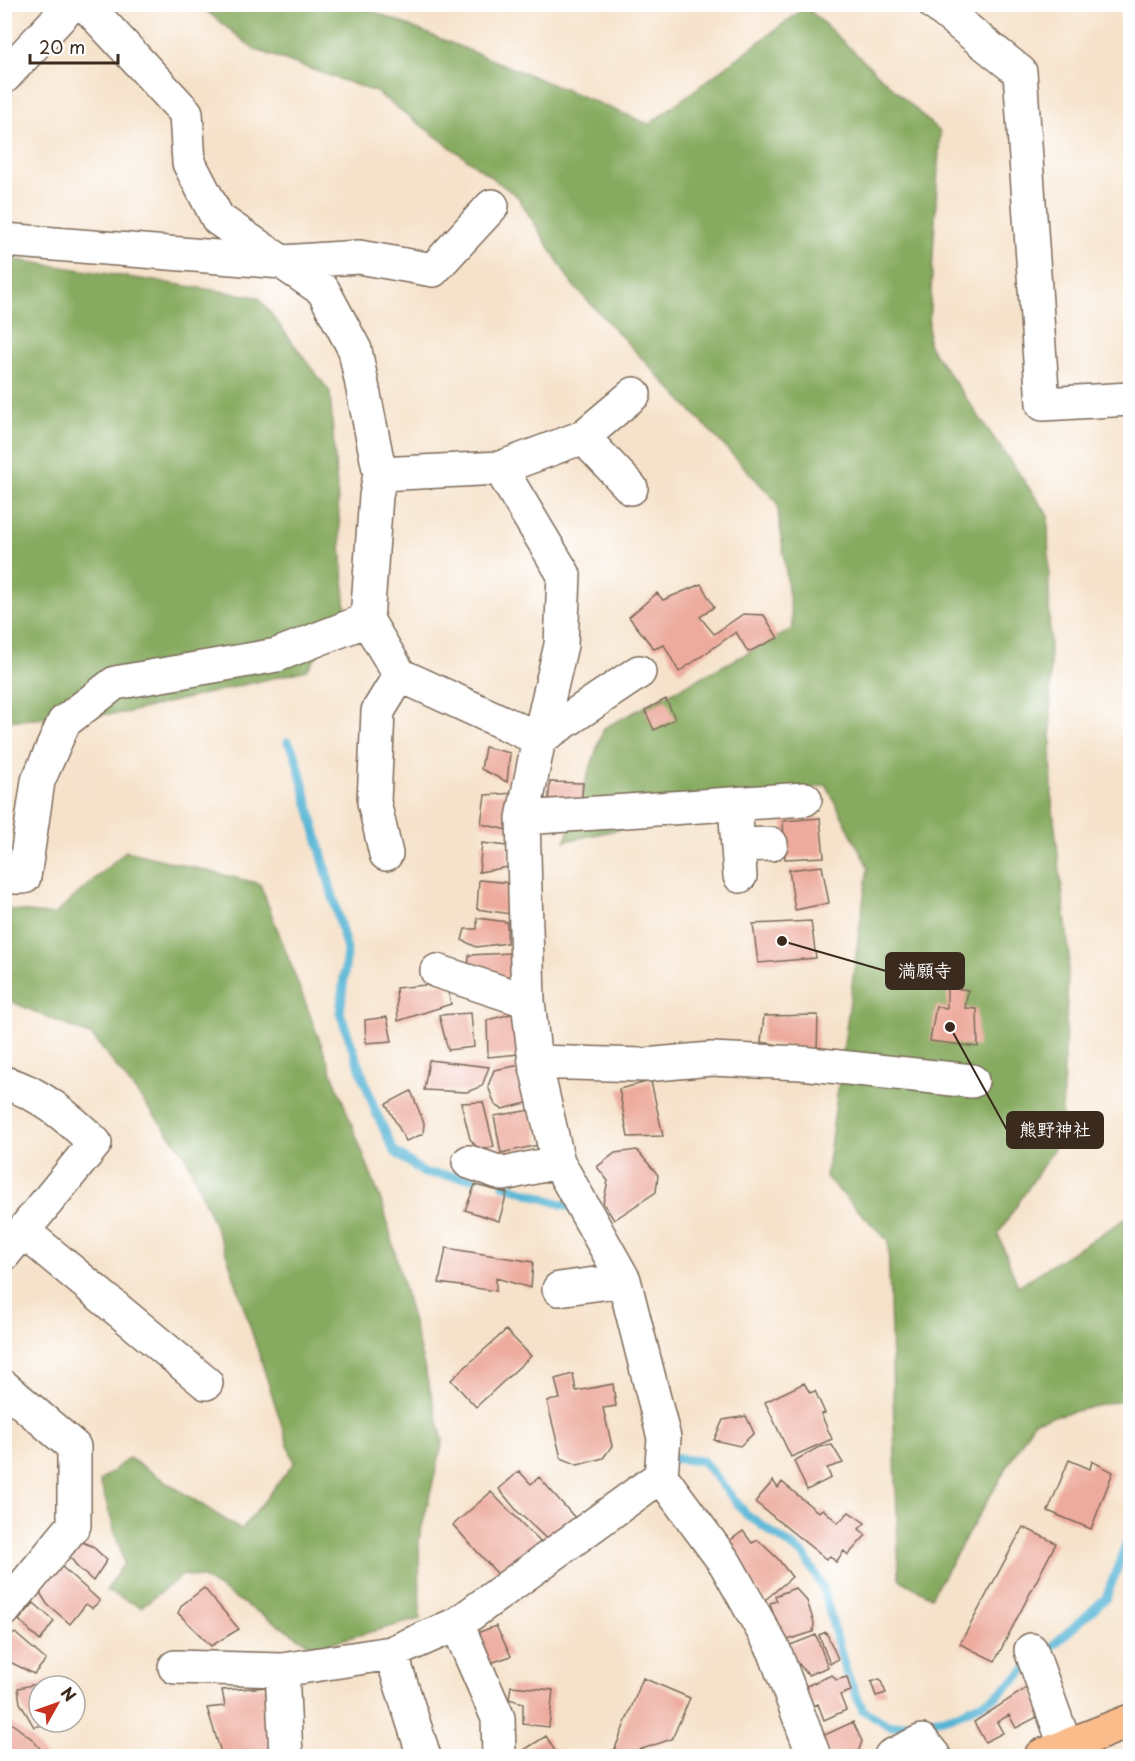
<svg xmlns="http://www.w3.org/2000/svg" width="1135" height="1761" viewBox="0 0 1135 1761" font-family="'Playpen Sans','Klee One',sans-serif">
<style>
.forest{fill:#86aa5f;stroke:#606a3e;stroke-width:1.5}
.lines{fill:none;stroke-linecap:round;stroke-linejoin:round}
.stream{stroke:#57b5d5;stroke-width:9}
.building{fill:#edab9d}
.minor-casing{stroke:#7c6a5a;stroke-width:36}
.major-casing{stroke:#7c6a5a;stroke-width:36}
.minor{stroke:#fff;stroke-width:33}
.major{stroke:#fabc8b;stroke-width:33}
.leader{fill:none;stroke:#3b2a1e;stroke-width:2}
.callout-dot{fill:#3b2a1e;stroke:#fff;stroke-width:2}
.callout{fill:#3b2a1e;stroke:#3b2a1e;stroke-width:2}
.callout-label{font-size:18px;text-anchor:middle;font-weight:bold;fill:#fff}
</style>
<rect width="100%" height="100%" fill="#fff"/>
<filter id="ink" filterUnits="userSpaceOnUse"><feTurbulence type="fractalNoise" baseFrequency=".0167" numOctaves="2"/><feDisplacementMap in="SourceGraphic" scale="12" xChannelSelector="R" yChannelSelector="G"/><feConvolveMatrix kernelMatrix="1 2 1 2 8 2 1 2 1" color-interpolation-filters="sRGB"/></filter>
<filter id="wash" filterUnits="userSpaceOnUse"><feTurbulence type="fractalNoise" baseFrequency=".008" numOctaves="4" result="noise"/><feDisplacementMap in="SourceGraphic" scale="24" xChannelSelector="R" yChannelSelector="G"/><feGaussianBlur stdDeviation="1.35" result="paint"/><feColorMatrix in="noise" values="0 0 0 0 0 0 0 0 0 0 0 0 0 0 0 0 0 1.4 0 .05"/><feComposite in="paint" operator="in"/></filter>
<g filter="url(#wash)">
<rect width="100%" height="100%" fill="#f6e2ca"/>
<!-- forest -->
<path class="forest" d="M199 5H358L649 124 806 7 940 132 928 344 1048 515 1052 802 1069 950 1061 1138 998 1234 1018 1286 1130 1216V1398L1034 1421 931 1597 899 1579 888 1241 826 1177 868 867 826 785 565 841 604 728 793 629 777 502 572 284 518 197 376 92 254 49Z
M4 258 258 297 330 392 346 614 307 670 125 713 5 721Z
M126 851 260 884 384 1209 443 1441 419 1539 420 1619 314 1647 203 1578 183 1575 141 1607 106 1591 124 1563 100 1481 129 1458 241 1530 294 1463 228 1258 185 1154 92 1036 5 999V909L54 915Z"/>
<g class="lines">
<!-- stream -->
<path class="stream" d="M288 742 295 754 347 950 340 1013 375 1110 394 1151 424 1173 473 1178
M504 1185 573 1208
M667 1458 703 1461 746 1514 804 1555 823 1588 846 1672 863 1710 890 1726 951 1717 995 1697 1030 1666
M1040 1657 1106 1598 1130 1534"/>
</g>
<g id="blocks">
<!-- building -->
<path class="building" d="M701 584 714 607 700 617 714 634 743 614 764 615 778 638 748 652 736 632 679 672 664 645 654 649 629 617 657 593 663 600Z
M666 699 675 719 654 730 645 710Z
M485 747 510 753 507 782 481 769Z
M550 782 583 783 581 807H548Z
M515 793 508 830 481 824 485 795Z
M820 818 824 857 785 859 783 821Z
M482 843 507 846 509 867 479 872Z
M822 866 829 903 795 910 789 870Z
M479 880 511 883 510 914 477 909Z
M477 918 507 922V943L476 947 462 940 465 929H477Z
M811 921 816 958 758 963 753 924Z
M511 953V979L468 976 469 955Z
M446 983 451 1004 398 1021 396 988Z
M947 987 968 990 965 1008 977 1009 978 1047 930 1041 936 1006 947 1008Z
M471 1013 474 1047 448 1050 439 1015Z
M515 1013 519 1054 488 1057 487 1020Z
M818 1015 817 1051 761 1042 764 1016Z
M387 1017 392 1041 366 1043 365 1020Z
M429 1060 489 1067 482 1086 467 1092 424 1090Z
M521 1065 527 1103 502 1109 495 1105 488 1086 494 1070Z
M651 1081 663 1136 628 1137 619 1089Z
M411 1091 424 1123 423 1134 406 1141 386 1104Z
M483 1102 494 1146 480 1151 470 1139 461 1103Z
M531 1110 539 1145 501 1153 494 1116Z
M637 1150 658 1175 656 1192 614 1220 603 1203 608 1181 597 1167 615 1153Z
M475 1185 507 1193 499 1221 465 1210Z
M446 1248 533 1262 531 1288 496 1278V1291L439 1283Z
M506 1330 531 1356 476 1407 451 1380Z
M573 1374 576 1391 613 1384 616 1406 603 1408 612 1446 603 1458 578 1465 561 1458 547 1401 560 1399 555 1379Z
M804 1383 810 1393 815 1391 825 1413 821 1414 832 1439 791 1457 765 1402Z
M746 1416 754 1433 740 1446 714 1440 723 1420Z
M832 1445 843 1463 827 1468 831 1478 807 1490 794 1461 819 1447Z
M1069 1460 1090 1469 1092 1461 1113 1472 1091 1529 1048 1511Z
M519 1471 531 1484 539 1477 576 1519 551 1543 518 1512 499 1489Z
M773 1481 778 1488 782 1482 818 1512 823 1509 838 1523 849 1512 865 1523 859 1529 866 1535 848 1555 844 1551 836 1562 830 1556 826 1559 755 1502Z
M491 1492 545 1547 503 1580 453 1525Z
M1023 1527 1056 1543 995 1661 960 1644Z
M743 1531 752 1543 758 1540 778 1559 792 1577 765 1600 724 1545Z
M79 1541 92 1546 107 1560 93 1581 78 1568 68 1554Z
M61 1566 100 1601 92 1608 86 1604 70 1624 47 1604 39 1591Z
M204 1588 239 1629 211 1646 178 1613 182 1605Z
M795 1588 807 1601 814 1623 813 1632 781 1642 770 1603 777 1601 775 1596Z
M34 1603 54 1621 40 1641 19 1620Z
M496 1626 511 1656 485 1665 474 1634Z
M826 1632 838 1659 830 1664 819 1635Z
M15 1633 46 1660 34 1674 4 1659V1643Z
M816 1635 828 1667 808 1675 799 1664 790 1669 783 1648Z
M832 1675 836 1680 847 1677 851 1691 840 1695 846 1710 824 1720 818 1704 806 1709 799 1689Z
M643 1678 690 1698 672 1739 621 1756H612Z
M880 1679 886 1693 876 1696 871 1682Z
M50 1681 51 1686H39V1722L52 1723 34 1727 20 1703 18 1688Z
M1031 1685 1043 1714 1016 1728 1009 1715 997 1722 1003 1733 985 1742 974 1722Z
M511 1686 553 1690 549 1727 523 1724V1703L509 1699Z
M269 1687 277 1756H222L207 1708 225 1706 222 1690Z
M853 1722 862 1741 857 1756H830L820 1737Z
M11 1723 32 1739 46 1756H4V1730Z
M546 1736 558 1756H517L516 1755Z"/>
</g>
</g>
<g filter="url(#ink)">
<use href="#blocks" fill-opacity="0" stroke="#7c6a5a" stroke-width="1.5"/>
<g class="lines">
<defs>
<path id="minor" d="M85 4 186 113 189 163 218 219 323 290 355 350 380 474 376 496 367 620 400 675 378 711 374 802 386 854
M935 4 1020 72 1043 404 1130 399
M4 77 72 4
M4 240 282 262 359 257 433 270 492 206
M583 437 631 488
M500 468 564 575 561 645 539 739 639 672
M380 474 500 468 583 437 634 394
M735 804 740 876
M523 818 805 799
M738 845 771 844
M4 877H24L38 781 64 722 115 683 277 655 367 620
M437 971 528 1001
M535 1062 645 1065 711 1059 801 1063 972 1081
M4 1083C38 1091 70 1119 95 1143L4 1254
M469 1162 504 1174 558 1162
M23 1231 206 1383
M559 1289 624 1280
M4 1387 74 1447V1525L4 1610
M661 1476 725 1563 774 1650 814 1756
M457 1624 498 1718 499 1756
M1031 1650 1065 1745
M391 1653 424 1756
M175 1667 282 1670 391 1653 457 1624 661 1476 664 1438 624 1280 558 1162 535 1062 528 1001 523 818 539 739 400 675
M282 1670 286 1756
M891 1756 922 1741 934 1756"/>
<path id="major" d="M1041 1756 1130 1721"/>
</defs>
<!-- minor casing -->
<use href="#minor" class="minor-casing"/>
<!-- major casing -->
<use href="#major" class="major-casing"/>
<!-- minor -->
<use href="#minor" class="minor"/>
<!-- major -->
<use href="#major" class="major"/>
</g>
</g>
<!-- callouts -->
<path class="leader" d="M782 941L886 971M950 1027L1007 1130"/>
<g class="callout-dot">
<circle cx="782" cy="941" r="6"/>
<circle cx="950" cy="1027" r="6"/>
</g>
<g class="callout">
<rect x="886" y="953" width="78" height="36" rx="6"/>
<rect x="1007" y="1112" width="96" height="36" rx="6"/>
</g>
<g class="callout-label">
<text x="925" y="977">満願寺</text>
<text x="1055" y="1136">熊野神社</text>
</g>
<!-- margin -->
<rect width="1135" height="1761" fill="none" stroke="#fff" stroke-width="24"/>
<!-- north arrow -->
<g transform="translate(57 1704) rotate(50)"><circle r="28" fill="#ffffff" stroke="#b1aaa5" stroke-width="1.5"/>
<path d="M0-4.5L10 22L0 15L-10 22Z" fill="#c8321e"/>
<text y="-9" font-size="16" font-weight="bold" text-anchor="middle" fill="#3b2a1e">N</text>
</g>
<!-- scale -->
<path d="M30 54v9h88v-9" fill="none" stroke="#3b2a1e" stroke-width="3"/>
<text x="39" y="54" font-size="18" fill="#3b2a1e" stroke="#ffffff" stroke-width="4.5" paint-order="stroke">20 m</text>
</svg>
